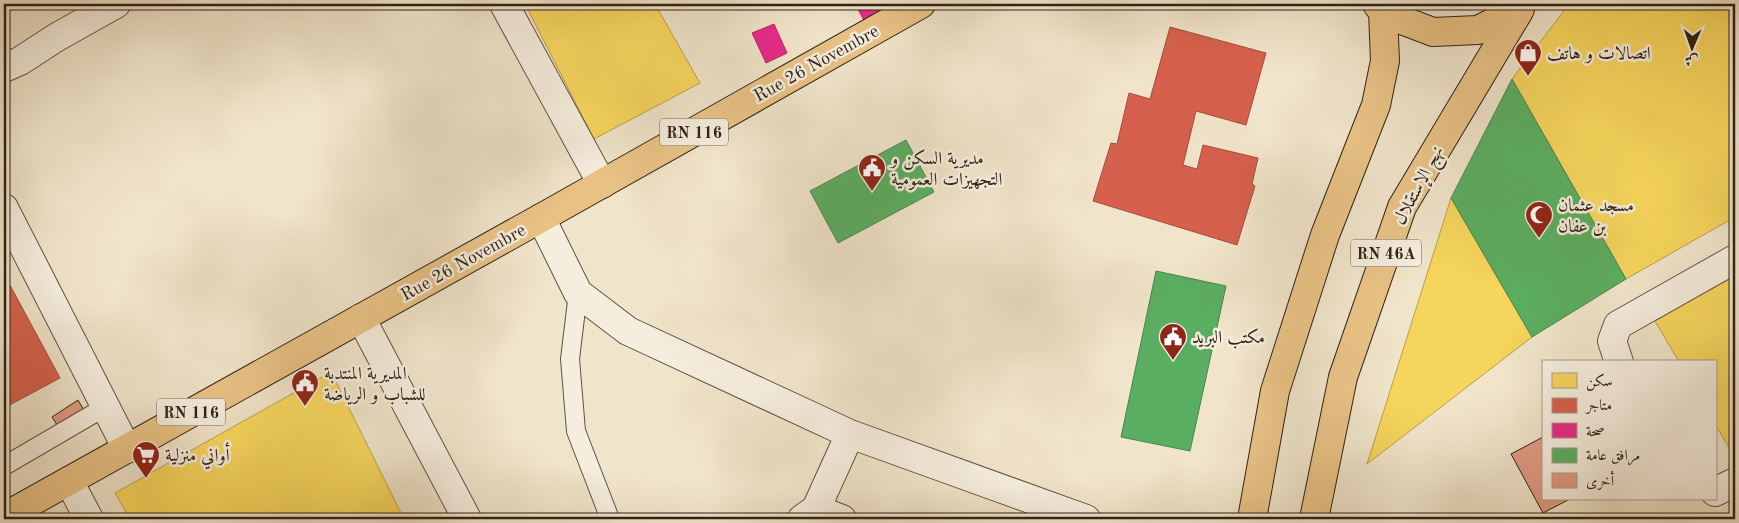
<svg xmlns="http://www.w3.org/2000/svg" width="1739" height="523" viewBox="0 0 1739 523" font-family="'Old Standard TT',Amiri,serif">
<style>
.homes{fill:#f6d55c;stroke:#ba9f47}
.shops{fill:#d6604d;stroke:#a44d3c}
.health{fill:#e7298a;stroke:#b02767}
.public{fill:#5aae61;stroke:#4d844a}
.building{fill:#e19a83;stroke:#2f2216}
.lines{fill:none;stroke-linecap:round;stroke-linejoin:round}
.service-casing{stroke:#5f5243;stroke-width:20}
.minor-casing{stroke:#5f5243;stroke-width:30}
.tertiary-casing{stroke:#5f5243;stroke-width:30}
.primary-casing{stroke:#2f2216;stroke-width:30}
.service{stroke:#f5eddd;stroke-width:18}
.minor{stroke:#f5eddd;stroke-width:28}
.tertiary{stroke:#f5eddd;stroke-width:28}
.primary{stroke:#e8c285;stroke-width:28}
.labels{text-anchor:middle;stroke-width:5;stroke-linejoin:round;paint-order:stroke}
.shield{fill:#f5eddd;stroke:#6a5f52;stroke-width:1}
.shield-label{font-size:16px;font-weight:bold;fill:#2f2216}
.poi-label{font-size:18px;fill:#2f2216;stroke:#f5eddd;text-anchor:start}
.street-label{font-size:18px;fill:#2f2216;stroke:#f5eddd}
</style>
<rect width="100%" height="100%" fill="#f0e4ca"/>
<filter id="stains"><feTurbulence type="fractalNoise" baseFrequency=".004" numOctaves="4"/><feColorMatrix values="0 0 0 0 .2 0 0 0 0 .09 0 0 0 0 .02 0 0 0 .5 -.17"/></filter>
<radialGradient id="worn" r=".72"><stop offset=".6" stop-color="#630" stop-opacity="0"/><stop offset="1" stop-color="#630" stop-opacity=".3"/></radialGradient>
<!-- homes -->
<path class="homes" d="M525 4H655L700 83 594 139Z
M1569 4H1731L1735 11V217L1626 279 1512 79Z
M1451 198 1532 337 1367 464Z
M1735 275V458L1715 424V362H1679L1655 321Z
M331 372 404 519H130L115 493Z"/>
<!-- shops -->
<path class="shops" d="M1170 27 1266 53 1246 125 1196 111 1183 165 1197 169 1203 145 1258 158 1252 184 1255 186 1237 245 1093 201 1111 143 1117 144 1129 93 1150 99Z
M4 274 60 378 4 408Z"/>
<!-- health -->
<path class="health" d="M855 4H876L882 14 865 22Z
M774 24 787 53 766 63 752 33Z"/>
<!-- public -->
<path class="public" d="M1512 79 1626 279 1532 337 1451 198Z
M906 140 934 192 838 243 810 191Z
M1156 271 1226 286 1190 451 1121 437Z"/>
<!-- building -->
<path class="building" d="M78 400 88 417 63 434 52 417Z
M1543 437V499H1570L1543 513 1511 454Z"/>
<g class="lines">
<defs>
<path id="service" d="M578 293 570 359 576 431 610 519
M4 466 105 407"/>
<path id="minor" d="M504 4 602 184
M4 208 127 449
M541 218 578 293 628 331 850 434 1086 519
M361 318 467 519
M1619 362 1612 341 1618 325 1735 259
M69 481 89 519
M1715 492 1735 482
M816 509 842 519
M802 519 816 509 850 434"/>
<path id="tertiary" d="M4 68 20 61 57 37 116 4"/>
<path id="primary" d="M1377 4 1383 12 1391 16 1433 32 1478 30 1520 9
M4 517 541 218 921 4
M1252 519 1275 391 1325 235 1376 105 1385 61 1383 12
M1314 519 1343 377 1402 207 1519 11"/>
</defs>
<!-- service casing -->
<use href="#service" class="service-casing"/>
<!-- minor casing -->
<use href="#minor" class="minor-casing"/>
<!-- tertiary casing -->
<use href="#tertiary" class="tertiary-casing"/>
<!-- primary casing -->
<use href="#primary" class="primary-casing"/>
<!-- service -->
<use href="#service" class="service"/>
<!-- minor -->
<use href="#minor" class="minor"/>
<!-- tertiary -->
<use href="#tertiary" class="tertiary"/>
<!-- primary -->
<use href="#primary" class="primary"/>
</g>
<!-- icons -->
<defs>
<symbol id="shop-pin" viewBox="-11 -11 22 30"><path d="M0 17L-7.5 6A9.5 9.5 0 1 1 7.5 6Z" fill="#8f2418" stroke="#f5eddd"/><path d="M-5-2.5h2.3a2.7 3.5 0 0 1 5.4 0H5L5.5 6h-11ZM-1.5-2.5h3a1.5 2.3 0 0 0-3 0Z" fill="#fff"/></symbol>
<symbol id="civic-pin" viewBox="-11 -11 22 30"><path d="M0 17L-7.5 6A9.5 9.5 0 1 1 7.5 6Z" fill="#8f2418" stroke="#f5eddd"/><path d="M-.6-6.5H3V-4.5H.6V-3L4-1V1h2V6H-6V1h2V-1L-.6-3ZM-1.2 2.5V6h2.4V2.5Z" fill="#fff"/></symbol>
<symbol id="mosque-pin" viewBox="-11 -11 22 30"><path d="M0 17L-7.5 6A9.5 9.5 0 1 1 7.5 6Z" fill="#8f2418" stroke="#f5eddd"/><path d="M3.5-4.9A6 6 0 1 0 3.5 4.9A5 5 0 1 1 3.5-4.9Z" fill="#fff"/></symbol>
<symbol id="supermarket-pin" viewBox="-11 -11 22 30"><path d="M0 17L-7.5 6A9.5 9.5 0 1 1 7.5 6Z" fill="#8f2418" stroke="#f5eddd"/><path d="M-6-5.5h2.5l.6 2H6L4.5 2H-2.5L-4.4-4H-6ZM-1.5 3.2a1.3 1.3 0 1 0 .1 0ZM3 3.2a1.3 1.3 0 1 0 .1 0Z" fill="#fff"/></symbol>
</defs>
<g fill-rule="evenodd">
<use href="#shop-pin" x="1512" y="37" width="32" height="43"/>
<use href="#civic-pin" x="856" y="152" width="32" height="43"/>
<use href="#mosque-pin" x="1523" y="199" width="32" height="43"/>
<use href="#civic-pin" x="1157" y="321" width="32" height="43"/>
<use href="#civic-pin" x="289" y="367" width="32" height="43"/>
<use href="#supermarket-pin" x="130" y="439" width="32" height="43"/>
</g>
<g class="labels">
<!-- shield labels -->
<g class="shield">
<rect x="660" y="118.5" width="68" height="27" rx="4"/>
<rect x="1351" y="239.5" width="70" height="27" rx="4"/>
<rect x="157" y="398.5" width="68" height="27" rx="4"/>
</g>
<g class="shield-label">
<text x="694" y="138">RN 116</text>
<text x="1386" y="259">RN 46A</text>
<text x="191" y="418">RN 116</text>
</g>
<!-- poi labels -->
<g class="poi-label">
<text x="1547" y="59">اتصالات و هاتف</text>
<text x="891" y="164">مديرية السكن و<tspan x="891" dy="21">التجهيزات العمومية</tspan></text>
<text x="1558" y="211">مسجد عثمان<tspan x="1558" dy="21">بن عفان</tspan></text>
<text x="1192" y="343">مكتب البريد</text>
<text x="324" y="379">المديرية المنتدبة<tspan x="324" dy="21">للشباب و الرياضة</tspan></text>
<text x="165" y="461">أواني منزلية</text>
</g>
<!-- street labels -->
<g class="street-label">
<text transform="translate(816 63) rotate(-29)" y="6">Rue 26 Novembre</text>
<text transform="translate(1418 185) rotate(-62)" y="6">نهج الإستقلال</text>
<text transform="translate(463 262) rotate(-29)" y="6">Rue 26 Novembre</text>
</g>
</g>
<!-- margin -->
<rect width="1739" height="523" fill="none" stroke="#f0e4ca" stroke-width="20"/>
<rect x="5" y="5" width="1729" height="513" fill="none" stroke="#2f2216" stroke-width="2.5"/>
<rect x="10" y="10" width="1719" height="503" fill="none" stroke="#2f2216"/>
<!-- legend -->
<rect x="1542" y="360" width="175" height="140" fill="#f5eddd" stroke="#a69c8d"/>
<rect x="1552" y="373" width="25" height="15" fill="#f6d55c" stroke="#a69c8d"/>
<text x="1586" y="386" font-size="15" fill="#2f2216">سكن</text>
<rect x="1552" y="398" width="25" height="15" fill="#d6604d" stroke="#a69c8d"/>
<text x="1586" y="410" font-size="15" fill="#2f2216">متاجر</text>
<rect x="1552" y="423" width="25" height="15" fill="#e7298a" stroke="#a69c8d"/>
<text x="1586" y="436" font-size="15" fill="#2f2216">صحة</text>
<rect x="1552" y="448" width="25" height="15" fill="#5aae61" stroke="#a69c8d"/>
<text x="1586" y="460" font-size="15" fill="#2f2216">مرافق عامة</text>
<rect x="1552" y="473" width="25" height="15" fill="#e19a83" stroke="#a69c8d"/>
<text x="1586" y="486" font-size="15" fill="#2f2216">أخرى</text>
<!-- north arrow -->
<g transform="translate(1692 48) rotate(182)" stroke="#f5eddd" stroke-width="4" paint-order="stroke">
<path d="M0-4L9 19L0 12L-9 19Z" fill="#2f2216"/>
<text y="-8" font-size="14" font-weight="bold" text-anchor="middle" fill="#2f2216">ش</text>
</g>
<rect width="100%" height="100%" filter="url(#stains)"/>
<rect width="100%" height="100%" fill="url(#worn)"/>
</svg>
